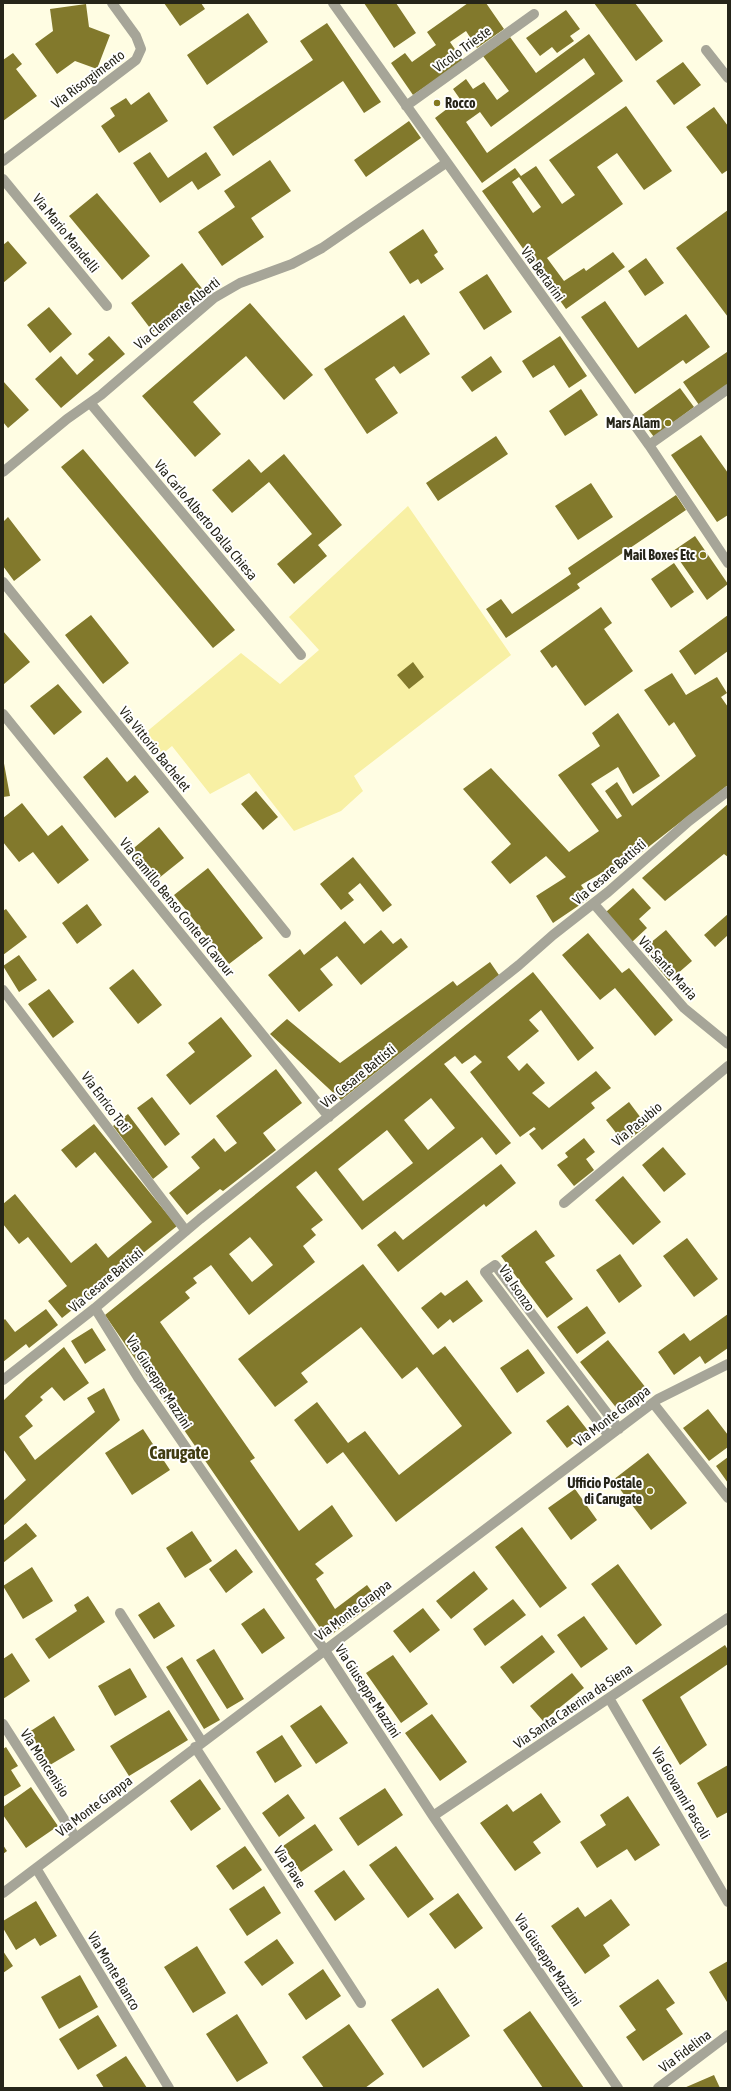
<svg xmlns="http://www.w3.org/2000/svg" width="731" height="2091" viewBox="0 0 731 2091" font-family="'Asap Condensed',sans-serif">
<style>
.green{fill:#f8f0a4}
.building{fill:#82792c;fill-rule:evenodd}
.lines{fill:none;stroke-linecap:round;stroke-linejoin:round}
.minor{stroke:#a6a598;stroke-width:10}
.poi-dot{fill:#83791e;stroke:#fff;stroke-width:1.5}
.labels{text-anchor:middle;stroke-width:4;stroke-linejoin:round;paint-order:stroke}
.street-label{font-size:14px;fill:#262519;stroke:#fff}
.poi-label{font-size:14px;font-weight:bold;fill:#262519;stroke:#fff;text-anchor:end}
.district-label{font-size:18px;font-weight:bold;fill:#413c12;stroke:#fff}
</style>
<rect width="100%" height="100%" fill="#fffde3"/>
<!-- green -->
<path class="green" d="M408 506 511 655 354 776 363 791 341 811 294 831 249 773 210 794 172 746 161 755 144 734 241 653 280 684 319 650 289 617Z"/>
<!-- building -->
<path class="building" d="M164 3H201L205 9 180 26Z
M364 3H396L416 33 394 48Z
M468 3H486L504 29 477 48 466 31 450 42 463 61 413 95 391 63 405 53 412 62 436 45 427 32Z
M594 3H635L663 41 636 61Z
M86 4 89 27 110 35 97 69 75 61 57 74 35 44 53 31 50 9Z
M566 10 580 29 570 36 574 41 557 53 552 47 540 56 526 38Z
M248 13 268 42 207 85 187 55Z
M327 23 381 102 364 113 343 81 233 156 213 127 313 60 300 41Z
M589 34 623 81 482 183 435 118 460 99 453 89 466 79 473 89 484 82 497 100 509 91 483 56 510 37 536 73ZM584 58 595 74 487 153 466 122 480 112 491 127Z
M13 53 22 64 16 69 37 96 3 121V60Z
M683 62 701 85 674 105 656 81Z
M149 92 168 121 119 153 101 126 115 116 110 108 126 98 131 105Z
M626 106 672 171 644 190 617 153 597 167 623 204 547 258 564 281 584 268 586 271 613 252 625 267 566 309 482 191 515 168 521 176 536 166 562 204 575 195 549 160ZM519 177 541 207 533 213 512 182Z
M714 107 728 126V170L722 174 686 127Z
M409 121 421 138 366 177 354 160Z
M150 152 168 178 206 152 221 175 198 190 192 181 160 203 133 163Z
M270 160 291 191 251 218 264 237 222 266 198 232 235 207 224 191Z
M97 193 150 256 122 280 69 216Z
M728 210V317L676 248Z
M423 229 438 252 434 255 444 269 421 284 418 279 410 284 389 252Z
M8 241 27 263 3 283V245Z
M646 258 664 283 645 296 628 271Z
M182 263 204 291 153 332 131 303Z
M487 274 512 312 484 330 459 292Z
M605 301 638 348 686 314 710 347 686 364 683 360 635 394 581 317Z
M250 303 313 375 284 400 246 356 193 402 221 434 195 457 142 396Z
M49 307 72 334 50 353 27 325Z
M404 315 430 354 400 374 394 366 375 379 398 413 367 434 324 369Z
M109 336 125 354 61 408 35 379 61 356 77 375 94 360 88 354Z
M560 336 587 376 569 388 554 365 533 378 522 361Z
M727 352 728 384 699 405 683 382Z
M491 356 502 372 472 392 461 377Z
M3 381 29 410 8 428 3 422Z
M680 388 694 407 654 437 639 417Z
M581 389 598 415 565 436 549 411Z
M701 435 728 473V515L717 522 671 455Z
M496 436 508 454 438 501 426 483Z
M83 449 235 630 213 648 61 467Z
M284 454 342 525 318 545 327 556 294 584 277 564 312 534 269 482 232 513 212 490 249 459 261 473Z
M591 483 613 517 578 540 555 506Z
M676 495 686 510 577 584 580 588 506 638 486 609 501 599 512 614 571 574 568 568Z
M8 517 41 560 14 581 3 566V522Z
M695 536 728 584 707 600 673 551Z
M674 563 694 592 671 608 651 579Z
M601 607 612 623 604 629 633 671 585 706 556 665 552 668 540 651Z
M91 615 129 663 103 684 65 635Z
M728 615V651L695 675 679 651Z
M3 631 30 662 4 684 3 682Z
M413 662 424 677 409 689 397 675Z
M672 673 686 695 717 677 727 693 721 697 728 707V785L615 873 610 868 581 885 590 898 553 923 536 896 566 877 546 856 510 884 491 862 511 844 463 789 491 768 569 852 599 831 558 775 600 746 592 733 618 713 660 776 633 794 618 767 591 784 617 819 622 816 605 791 617 782 632 806 696 756 674 722 669 726 644 690Z
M58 684 82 712 54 735 30 706Z
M107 757 127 782 135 775 149 792 115 818 83 777Z
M3 758 10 796 3 797Z
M256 791 278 817 263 830 241 804Z
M22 803 48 836 62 825 89 860 58 884 33 852 19 862 3 842V818Z
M728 804V857L724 854 665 901 642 878Z
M159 827 184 858 154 882 129 852Z
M353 857 392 905 383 912 360 883 348 893 354 900 341 910 320 884Z
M208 868 263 938 229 964 174 895Z
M633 888 651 908 639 919 647 928 632 942 606 912Z
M87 904 102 925 77 944 62 923Z
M6 909 27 937 3 955V911Z
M728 914V935L715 947 704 935Z
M345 921 364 944 381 930 393 944 401 938 408 947 361 985 337 956 320 969 333 985 299 1012 268 975 300 949 304 955Z
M666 930 692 961 669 981 643 949Z
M588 933 622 973 629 968 673 1020 655 1036 615 988 600 1000 562 955Z
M19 955 37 980 19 992 3 966Z
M490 962 499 975 341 1100 270 1034 287 1019 340 1063 453 981 457 986Z
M133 969 162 1005 138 1024 109 988Z
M533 972 594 1048 578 1061 541 1010 529 1020 539 1031 507 1057 519 1071 527 1063 545 1083 532 1093 549 1108 596 1071 611 1088 591 1103 595 1108 542 1150 529 1134 536 1129 534 1127 520 1137 470 1072 482 1062 475 1055 462 1064 455 1056 444 1064 511 1143 496 1155 482 1137 362 1230 316 1171 296 1187 323 1220 311 1229 316 1235 303 1246 315 1262 249 1315 211 1265 193 1278 197 1283 185 1292 190 1298 160 1322 255 1458 250 1461 299 1531 332 1505 353 1536 315 1564 324 1573 316 1579 335 1609 367 1585 378 1600 327 1638 105 1315ZM431 1098 455 1128 428 1150 404 1120ZM387 1130 413 1163 363 1201 338 1169ZM250 1237 273 1265 252 1282 229 1254Z
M49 989 74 1022 53 1038 28 1004Z
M221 1017 252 1056 190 1105 166 1075 195 1052 188 1043Z
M276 1069 302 1103 263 1133 276 1150 223 1191 220 1189 187 1215 169 1193 200 1168 191 1157 214 1138 225 1152 237 1143 216 1116Z
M152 1097 180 1134 165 1146 137 1108Z
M629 1102 647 1126 624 1143 606 1120Z
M128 1114 168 1167 153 1179 113 1126Z
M94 1124 177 1226 62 1318 48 1301 67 1286 28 1237 19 1244 3 1224V1204L15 1194 71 1263 96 1243 108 1258 152 1222 95 1152 76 1168 61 1150Z
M584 1138 595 1152 586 1159 594 1170 574 1186 557 1165 568 1157 565 1153Z
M663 1147 686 1174 664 1192 642 1165Z
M501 1164 516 1183 486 1207 484 1204 398 1272 377 1245 395 1231 403 1240Z
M623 1176 661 1222 633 1245 595 1200Z
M536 1230 555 1256 545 1262 573 1299 547 1318 501 1256Z
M687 1238 718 1279 694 1297 663 1256Z
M620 1254 642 1286 619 1303 596 1270Z
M363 1264 433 1355 445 1346 512 1433 396 1522 343 1452 327 1464 294 1420 317 1402 348 1443 365 1431 399 1475 462 1426 417 1367 402 1379 361 1327 301 1373 308 1382 275 1407 238 1359Z
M467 1280 483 1301 453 1323 450 1319 438 1329 421 1308 441 1292 445 1296Z
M587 1306 606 1333 577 1354 557 1327Z
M46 1309 58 1325 29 1348 26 1344 3 1362V1321L5 1319 15 1332Z
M728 1314V1348L705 1364 700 1356 674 1375 658 1352 684 1333 690 1341Z
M92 1328 106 1350 85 1364 71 1341Z
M608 1340 646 1388 618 1410 580 1362Z
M64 1347 89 1383 64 1401 52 1387 40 1397 43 1400 25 1416 33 1426 19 1437 35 1460 95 1412 87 1398 104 1388 120 1420 3 1526V1501L26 1480 3 1449V1401L27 1378Z
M528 1349 545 1373 517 1393 500 1368Z
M568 1405 589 1432 567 1448 546 1421Z
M708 1409 728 1435V1447L709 1461 683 1428Z
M143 1429 170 1470 132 1495 105 1453Z
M648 1453 687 1503 651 1530 613 1480Z
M728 1457V1483L716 1466Z
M575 1489 597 1520 571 1540 548 1508Z
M26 1523 37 1536 3 1563V1541Z
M522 1527 567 1588 540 1608 495 1547Z
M192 1531 212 1561 185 1578 166 1548Z
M236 1549 253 1572 226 1593 209 1569Z
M618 1564 662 1625 636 1645 591 1584Z
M32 1567 53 1601 23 1619 3 1586Z
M474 1571 488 1589 451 1619 436 1601Z
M88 1596 105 1622 49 1659 35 1639 77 1611 74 1605Z
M513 1599 526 1615 485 1646 473 1629Z
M159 1602 175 1626 154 1639 138 1615Z
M264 1608 285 1638 262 1654 241 1624Z
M423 1608 440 1630 410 1653 393 1631Z
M584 1616 608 1649 581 1668 557 1635Z
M542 1635 555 1652 513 1684 500 1667Z
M725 1645 728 1650V1664L680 1697 707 1745 680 1765 642 1700Z
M214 1649 244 1699 227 1709 196 1660Z
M12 1653 30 1681 3 1699V1659Z
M393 1655 428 1704 401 1723 366 1673Z
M182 1657 220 1720 204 1729 166 1667Z
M130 1668 147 1697 115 1716 98 1686Z
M572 1673 584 1688 543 1721 530 1706Z
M321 1705 348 1743 316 1764 290 1726Z
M169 1710 188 1740 129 1776 110 1746Z
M432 1714 467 1762 440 1781 405 1733Z
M54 1716 75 1750 50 1765 29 1732Z
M282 1735 302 1766 275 1783 256 1752Z
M6 1747 18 1766 11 1770 21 1786 3 1797V1749Z
M728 1765V1812L717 1818 697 1783Z
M200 1779 221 1809 191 1831 170 1801Z
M31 1787 58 1826 26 1848 3 1815V1807Z
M385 1788 403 1815 358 1846 339 1818Z
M541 1793 561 1822 533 1842 541 1853 515 1871 480 1823 507 1804 513 1812Z
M288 1794 305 1818 279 1837 262 1813Z
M628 1796 660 1845 635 1861 627 1849 597 1868 580 1842 606 1825 600 1815Z
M315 1824 333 1850 301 1872 283 1846Z
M3 1845 7 1851 3 1854Z
M245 1846 262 1870 233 1890 216 1866Z
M396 1846 434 1899 408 1918 369 1865Z
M344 1870 365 1899 335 1921 314 1891Z
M264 1886 281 1913 247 1936 229 1909Z
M458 1893 483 1928 455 1949 429 1914Z
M611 1899 630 1925 603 1945 610 1956 585 1974 551 1926 578 1907 585 1917Z
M36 1901 57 1936 40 1946 35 1938 16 1950 3 1928V1921Z
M277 1939 294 1963 262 1986 244 1962Z
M197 1946 226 1993 193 2013 164 1967Z
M3 1951 13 1966 3 1973Z
M728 1961V2001L727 2002 709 1972Z
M323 1969 341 1996 306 2020 288 1994Z
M80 1975 98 2007 59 2029 41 1997Z
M658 1979 675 2003 666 2009 683 2034 643 2061 626 2037 636 2030 619 2006Z
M438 1988 470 2036 423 2068 391 2020Z
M530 2011 584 2088H543L503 2030Z
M237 2014 268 2063 237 2082 206 2034Z
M98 2015 117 2046 78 2070 59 2039Z
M349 2024 384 2074 365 2088H324L302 2057Z
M126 2056 147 2088H104L96 2075Z
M714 2075 720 2088H684Z"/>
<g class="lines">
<!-- minor -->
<path class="minor" d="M333 3 649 445 728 563
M706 50 728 78
M406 106 534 14
M3 161 136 60 141 49 136 36 112 3
M3 179 107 306
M91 404 301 655
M649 445 728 389
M3 472 67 419 101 395 214 298 240 283 292 264 322 248 446 163
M3 582 286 933
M3 714 329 1117
M594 904 684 1008 728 1044
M3 990 186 1231
M564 1203 728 1066
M95 1308 139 1379 324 1649 433 1816 618 2088
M3 1380 95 1308 200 1219 519 965 553 935 608 892 689 821 728 791
M653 1403 728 1498
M609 1436 485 1272 495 1265 619 1429
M120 1613 202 1742
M609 1698 728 1902
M3 1724 76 1838
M195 1747 361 2003
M433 1816 728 1618
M36 1868 169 2088
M3 1893 658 1399 728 1364
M658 2088 728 2035"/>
</g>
<!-- markers -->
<g class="poi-dot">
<circle cx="437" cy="103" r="4"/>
<circle cx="668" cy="423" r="4"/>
<circle cx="703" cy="555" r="4"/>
<circle cx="650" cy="1491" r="4"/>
</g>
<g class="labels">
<!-- street labels -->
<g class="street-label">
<text transform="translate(462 49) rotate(-36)" y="5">Vicolo Trieste</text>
<text transform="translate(88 79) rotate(-37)" y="5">Via Risorgimento</text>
<text transform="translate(66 233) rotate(51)" y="5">Via Mario Mandelli</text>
<text transform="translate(543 274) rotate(54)" y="5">Via Bertarini</text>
<text transform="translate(177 313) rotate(-39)" y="5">Via Clemente Alberti</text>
<text transform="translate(206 520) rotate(50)" y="5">Via Carlo Alberto Dalla Chiesa</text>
<text transform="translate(155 749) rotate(51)" y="5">Via Vittorio Bachelet</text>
<text transform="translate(609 872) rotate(-41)" y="5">Via Cesare Battisti</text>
<text transform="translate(177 907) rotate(51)" y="5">Via Camillo Benso Conte di Cavour</text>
<text transform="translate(668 968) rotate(48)" y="5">Via Santa Maria</text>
<text transform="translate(358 1076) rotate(-39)" y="5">Via Cesare Battisti</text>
<text transform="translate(106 1102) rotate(53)" y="5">Via Enrico Toti</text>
<text transform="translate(637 1124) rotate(-40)" y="5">Via Pasubio</text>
<text transform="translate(106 1280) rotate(-40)" y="5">Via Cesare Battisti</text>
<text transform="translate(517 1288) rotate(56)" y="5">Via Isonzo</text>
<text transform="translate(159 1382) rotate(57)" y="5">Via Giuseppe Mazzini</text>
<text transform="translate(612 1416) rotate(-37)" y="5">Via Monte Grappa</text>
<text transform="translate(353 1610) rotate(-37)" y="5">Via Monte Grappa</text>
<text transform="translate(368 1691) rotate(57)" y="5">Via Giuseppe Mazzini</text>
<text transform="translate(573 1706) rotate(-34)" y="5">Via Santa Caterina da Siena</text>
<text transform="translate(45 1763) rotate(57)" y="5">Via Moncenisio</text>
<text transform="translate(681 1793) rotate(60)" y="5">Via Giovanni Pascoli</text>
<text transform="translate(94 1806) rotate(-37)" y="5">Via Monte Grappa</text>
<text transform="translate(290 1867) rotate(57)" y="5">Via Piave</text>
<text transform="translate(548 1960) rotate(56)" y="5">Via Giuseppe Mazzini</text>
<text transform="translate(114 1971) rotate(59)" y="5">Via Monte Bianco</text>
<text transform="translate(685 2051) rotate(-37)" y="5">Via Fidelina</text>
</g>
<!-- poi labels -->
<g class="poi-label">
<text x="445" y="108" text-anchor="start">Rocco</text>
<text x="660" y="428">Mars Alam</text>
<text x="695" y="560">Mail Boxes Etc</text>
<text x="642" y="1488">Ufficio Postale<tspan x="642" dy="16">di Carugate</tspan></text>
</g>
<!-- district labels -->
<g class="district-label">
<text x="179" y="1459">Carugate</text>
</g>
</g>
<!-- border -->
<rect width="731" height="2091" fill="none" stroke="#262519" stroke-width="8"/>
</svg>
